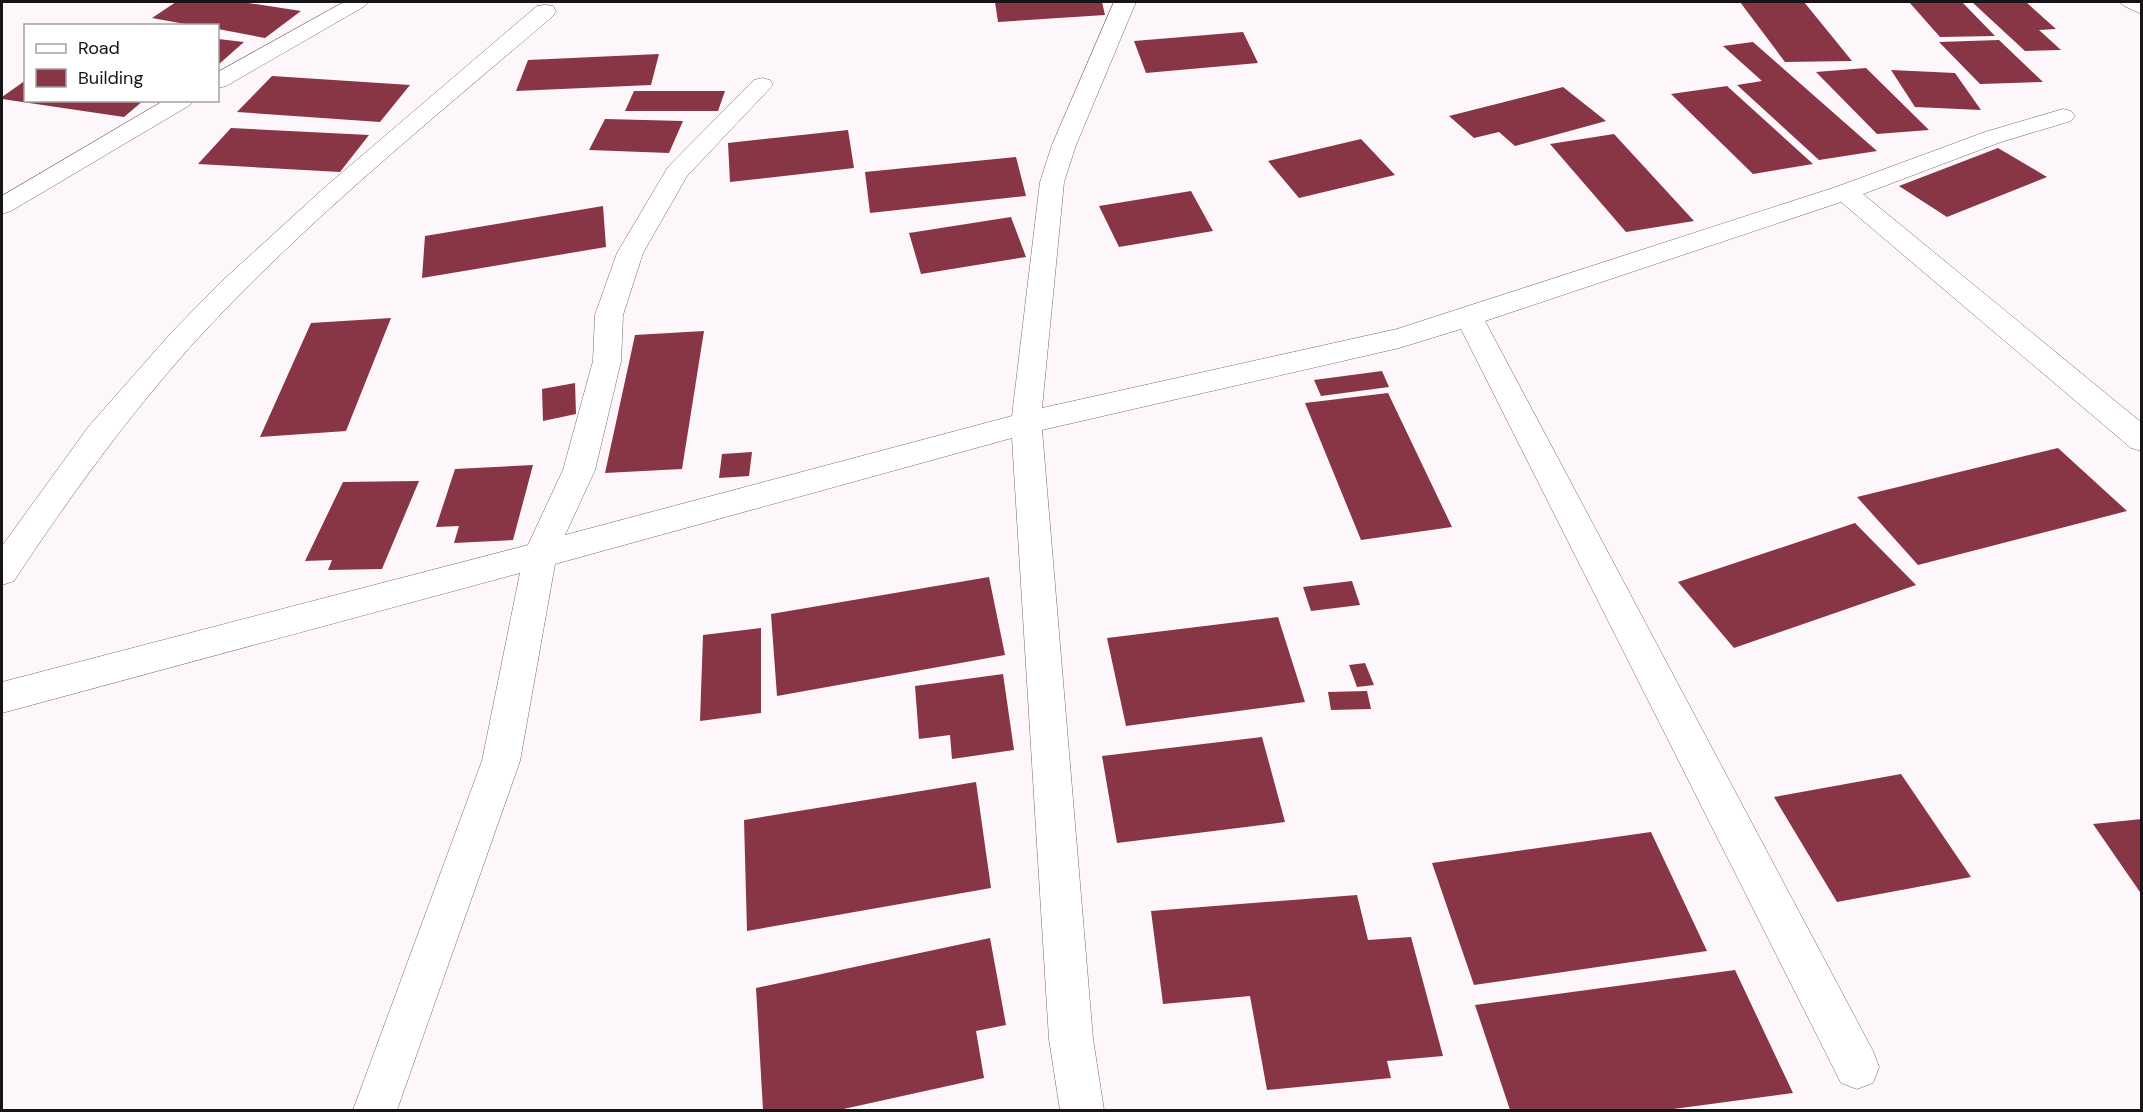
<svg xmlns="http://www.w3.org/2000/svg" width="2143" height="1112" viewBox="0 0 2143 1112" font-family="'DM Sans',sans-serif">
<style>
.building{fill:#883546}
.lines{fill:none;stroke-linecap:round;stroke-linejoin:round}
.minor-casing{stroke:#776972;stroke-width:1}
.minor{fill:#fff;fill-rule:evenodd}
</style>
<rect width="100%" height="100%" fill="#fdf6fa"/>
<!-- building -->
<path class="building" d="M176 2H242L301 11 265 38 218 29V26H196L152 18Z
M995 2H1102L1105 15 998 22Z
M1740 2H1804L1852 61 1785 62Z
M1909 2H1962L1995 36 1940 37Z
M1972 2H2026L2056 29 2039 30 2061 50 2025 51Z
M1243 32 1258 63 1146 73 1134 41Z
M218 39 244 42 218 65Z
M1999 40 2043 82 1980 84 1939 42Z
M1753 42 1877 151 1819 160 1737 85 1762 81 1723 46Z
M659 54 651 85 516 91 528 60Z
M1866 68 1929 130 1877 134 1816 72Z
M1891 70 1955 73 1981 110 1915 107Z
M272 76 410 85 380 122 237 112Z
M26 80V100H144L124 117 2 99V97Z
M1727 86 1813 164 1753 174 1671 94Z
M1563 87 1606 121 1515 146 1499 132 1474 138 1449 116Z
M634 91H725L718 111H625Z
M605 119 683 121 669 153 589 150Z
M231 128 369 135 340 172 198 164Z
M848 130 854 168 730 182 728 143Z
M1614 134 1694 221 1626 232 1550 144Z
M1361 139 1395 175 1299 198 1268 161Z
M1998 148 2047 177 1947 217 1899 186Z
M1016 157 1026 196 870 213 865 172Z
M1191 191 1213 231 1119 247 1099 206Z
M603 206 606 247 422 278 425 236Z
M1011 217 1026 257 921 274 909 233Z
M391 318 346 431 260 437 311 323Z
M704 331 682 469 605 473 635 335Z
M1382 371 1389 387 1321 396 1314 380Z
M575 383 576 414 543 421 542 389Z
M1388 393 1452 527 1361 540 1305 403Z
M2058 448 2127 511 1918 565 1857 497Z
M752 452 749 476 719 478 722 454Z
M533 465 513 540 454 543 459 526 436 527 455 469Z
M419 481 382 569 328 570 332 560 305 561 343 482Z
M1855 523 1916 585 1734 648 1678 582Z
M989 577 1005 655 777 696 771 614Z
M1352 581 1360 605 1311 611 1303 587Z
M1278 617 1305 702 1126 726 1107 638Z
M761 628V713L700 721 703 635Z
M1365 663 1374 685 1357 687 1349 665Z
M1003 674 1014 750 952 759 950 735 919 739 915 686Z
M1367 691 1371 709 1331 710 1328 692Z
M1262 737 1285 822 1117 843 1102 756Z
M1901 774 1971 877 1837 902 1774 797Z
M976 782 991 888 747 931 744 820Z
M2142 819V895L2093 824Z
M1651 832 1707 951 1474 985 1432 863Z
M1357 895 1368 940 1411 937 1443 1056 1387 1061 1391 1078 1267 1090 1250 996 1163 1004 1151 911Z
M990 938 1006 1025 976 1031 984 1078 839 1110H763L756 988Z
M1735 970 1793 1093 1666 1110H1510L1475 1005Z"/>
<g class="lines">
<defs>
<path id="minor" d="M344 2H369L365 6 226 86 218 88V72Z
M1114 2H1136L1076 145 1064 182 1042 408 1397 329 1836 187 1985 132 2063 109 2071 111 2075 116 2071 121 2001 142 1863 194 2142 423V451L2131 448 1841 202 1485 321 1873 1051 1879 1067 1873 1083 1857 1089 1841 1083 1461 329 1399 348 1042 430 1093 1039 1104 1110H1060L1049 1039 1012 438 555 564 520 761 397 1110H353L482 761 520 573 2 713V682L528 545 563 470 593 361 595 315 617 253 668 167 754 80 762 78 770 80 773 85 687 176 643 253 623 315 621 361 595 470 565 535 1012 416 1040 182 1052 145Z
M2120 2H2142V14L2124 6Z
M545 5 553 6 556 11 553 16C429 122 301 225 191 346 125 420 68 499 14 581L2 585V546L89 426 172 332 221 282 324 188 537 6Z
M165 100H193L190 105 11 211 2 214V196Z"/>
</defs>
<!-- minor casing -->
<use href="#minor" class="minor-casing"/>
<!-- minor -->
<use href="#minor" class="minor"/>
</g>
<!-- border -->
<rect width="2143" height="1112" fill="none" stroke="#181316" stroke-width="6"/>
<!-- legend -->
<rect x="24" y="24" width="195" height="78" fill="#ffffff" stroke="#a3a1a2" stroke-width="1.5"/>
<rect x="36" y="44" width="30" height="9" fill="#ffffff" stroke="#a3a1a2" stroke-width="1.5"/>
<text x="78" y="54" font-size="18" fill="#181316">Road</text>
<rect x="36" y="69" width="30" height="18" fill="#883546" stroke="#a3a1a2" stroke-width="1.5"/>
<text x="78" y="84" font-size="18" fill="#181316">Building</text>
</svg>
